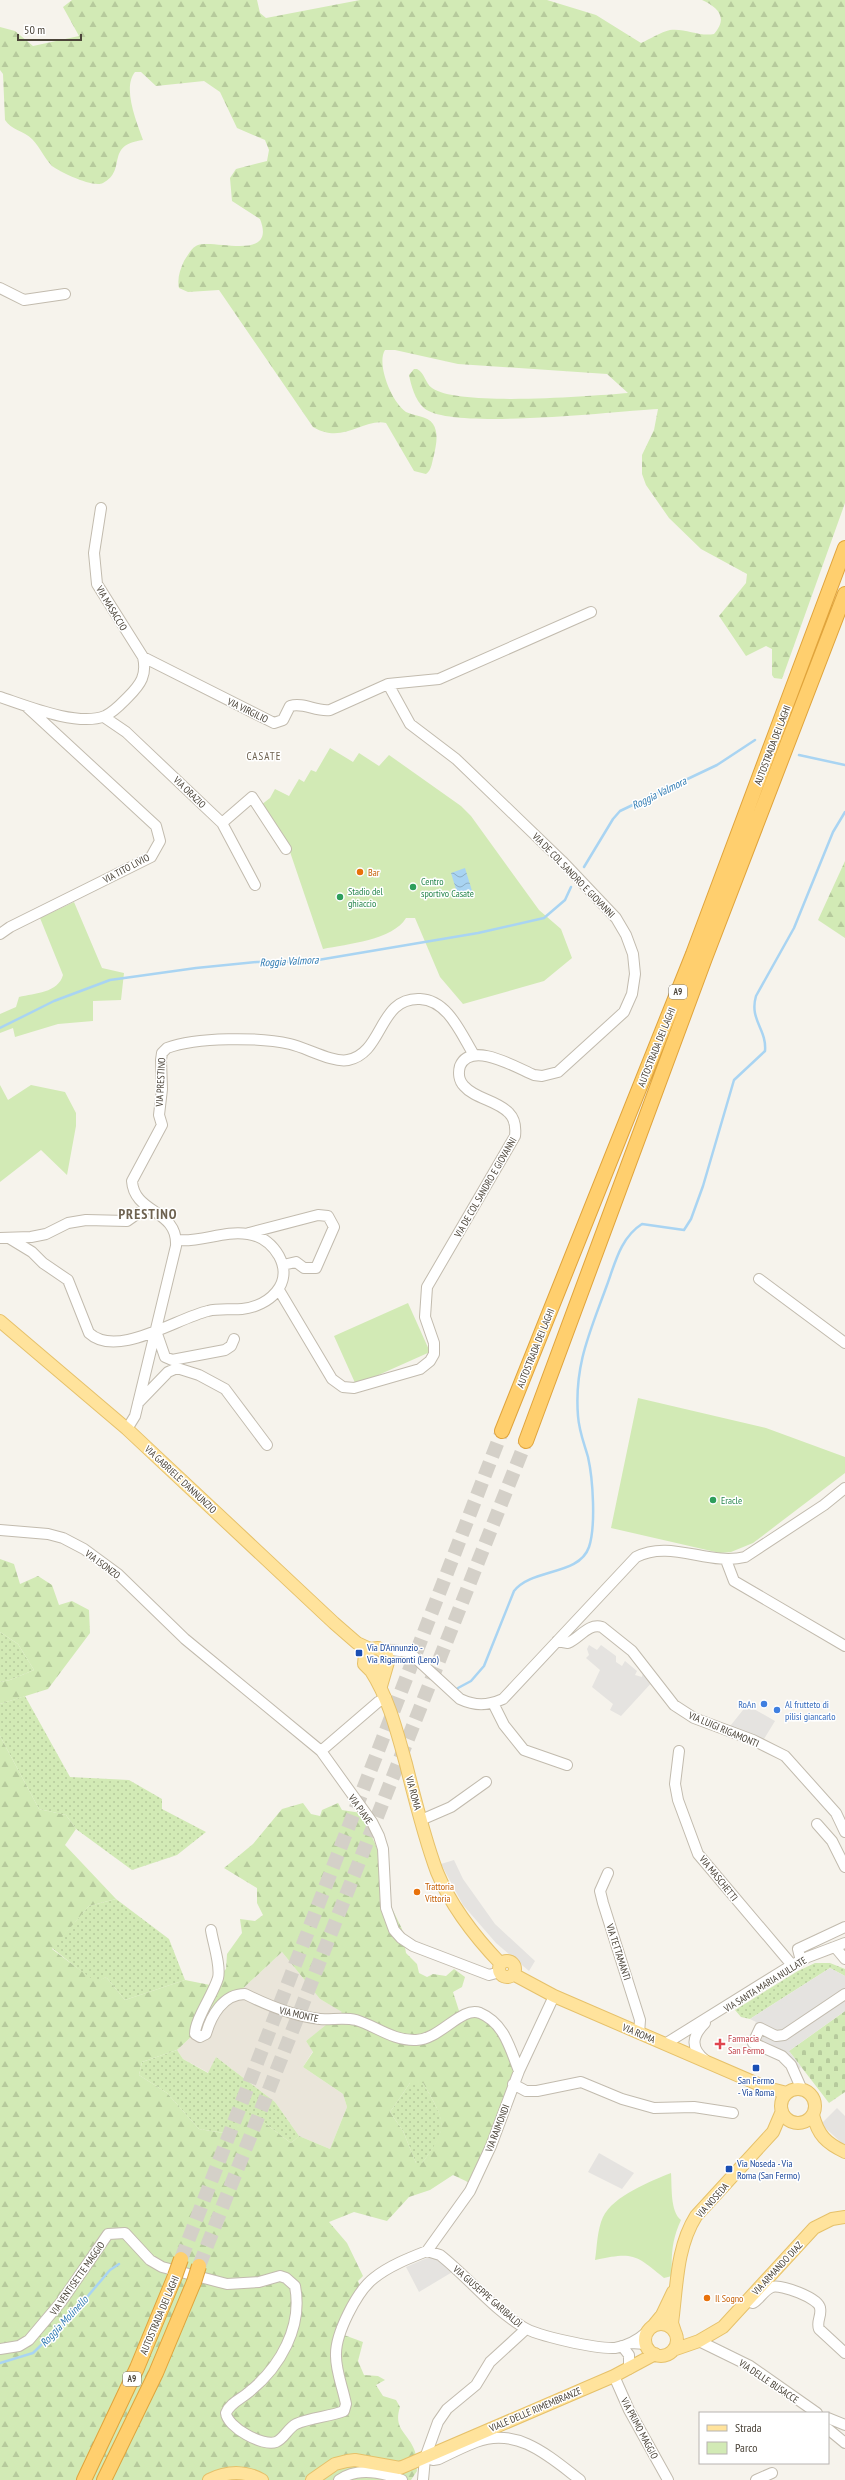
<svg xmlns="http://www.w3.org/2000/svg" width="845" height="2480" viewBox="0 0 845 2480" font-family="'PT Sans Narrow',sans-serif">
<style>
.residential{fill:#eae5da}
.grass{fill:url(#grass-dots)}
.forest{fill:url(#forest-firs);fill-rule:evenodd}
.cemetery{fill:url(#cemetery-stones)}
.park{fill:#d2eab5}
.parking{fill:#e5e3e0}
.water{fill:url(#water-waves)}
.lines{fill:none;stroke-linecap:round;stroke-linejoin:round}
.stream{stroke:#a9d4f2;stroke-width:2.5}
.highway-tunnel{stroke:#d4d0c8;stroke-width:14;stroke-dasharray:14 7;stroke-linecap:butt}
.minor-casing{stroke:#c2bbae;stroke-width:12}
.major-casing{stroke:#e6c16a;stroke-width:14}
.highway-casing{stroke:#e0a43c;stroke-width:16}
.minor{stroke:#fff;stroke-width:10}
.major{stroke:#ffe39c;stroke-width:12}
.highway{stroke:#ffcf6e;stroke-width:14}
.highway-bridge-casing{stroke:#e0a43c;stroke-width:16;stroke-linecap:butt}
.highway-bridge{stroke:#ffcf6e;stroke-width:14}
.food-dot{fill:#e8710a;stroke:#fff;stroke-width:1.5}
.leisure-dot{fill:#2e9e5b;stroke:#fff;stroke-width:1.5}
.transit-dot{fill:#1a4fb4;stroke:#fff;stroke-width:1.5}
.shop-dot{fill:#3f7fe0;stroke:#fff;stroke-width:1.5}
.health-dot{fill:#e0444e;stroke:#fff;stroke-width:1.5}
.labels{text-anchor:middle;stroke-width:3;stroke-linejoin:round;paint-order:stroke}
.shield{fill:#fff;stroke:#817c74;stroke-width:1}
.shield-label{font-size:9px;font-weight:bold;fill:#4b4439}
.street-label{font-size:10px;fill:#4b4439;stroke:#fff}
.food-label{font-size:10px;fill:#c56008;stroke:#fff;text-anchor:start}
.leisure-label{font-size:10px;fill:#27864d;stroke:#fff;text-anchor:start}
.transit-label{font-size:10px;fill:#164399;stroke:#fff;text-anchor:start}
.shop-label{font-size:10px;fill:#366cbe;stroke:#fff;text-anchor:end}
.health-label{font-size:10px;fill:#be3a42;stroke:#fff;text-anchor:start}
.neighbourhood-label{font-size:11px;letter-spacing:1px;fill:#6e6250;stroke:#fff}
.water-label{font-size:11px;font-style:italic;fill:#2e7ab2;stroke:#fff}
.district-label{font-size:14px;font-weight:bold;letter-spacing:1px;fill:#6e6250;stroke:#fff}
</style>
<defs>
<pattern id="grass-dots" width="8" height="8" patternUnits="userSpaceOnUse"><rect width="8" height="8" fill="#d2eab5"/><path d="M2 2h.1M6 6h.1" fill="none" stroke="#b6ca9c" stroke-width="1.8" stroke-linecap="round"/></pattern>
<pattern id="forest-firs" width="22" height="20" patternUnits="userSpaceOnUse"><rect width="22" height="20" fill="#d2eab5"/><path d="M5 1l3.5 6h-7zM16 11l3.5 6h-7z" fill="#b6ca9c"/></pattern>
<pattern id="cemetery-stones" width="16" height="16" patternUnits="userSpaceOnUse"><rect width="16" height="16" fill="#d2eab5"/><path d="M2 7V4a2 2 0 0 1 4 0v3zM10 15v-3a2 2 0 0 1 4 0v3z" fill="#b6ca9c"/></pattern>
<pattern id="water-waves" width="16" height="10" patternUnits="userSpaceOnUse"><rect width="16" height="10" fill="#a9d4f2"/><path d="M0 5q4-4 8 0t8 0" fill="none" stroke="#8caec5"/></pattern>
</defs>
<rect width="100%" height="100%" fill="#f6f3ec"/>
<!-- residential -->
<path class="residential" d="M282 1952 320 1999 343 2012 306 2041 313 2051 303 2067 343 2094 347 2107 330 2149 299 2136 275 2102 216 2057 209 2073 183 2059 177 2050Z"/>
<!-- grass -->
<path class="grass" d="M0 1632 18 1644 34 1670 10 1680 0 1682Z
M25 1696 70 1777 129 1780 162 1799V1809L206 1832 177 1855 132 1870 76 1829 66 1815 39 1809 0 1736V1704Z
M116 1899 169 1939 185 1980 125 2000 106 1977 96 1983 52 1948 89 1906Z
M815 1963H830L845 1969V1976L830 1968 750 2019 741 2017 735 2010 798 1971Z
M177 2050 183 2059 208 2073 216 2057 275 2102 299 2136 291 2143 254 2115 237 2135 199 2129 167 2093 139 2075 142 2062Z
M410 2083H423C445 2121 451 2127 422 2163H416L403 2131 390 2112Z"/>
<!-- forest -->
<path class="forest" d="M72 0H257L260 13 266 18 360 0H547L596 15 641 43C650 39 661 32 670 30 685 28 700 37 714 34 729 17 717 7 702 0H845V503L782 679 774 678 772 675V649L766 646 746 656 719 616 746 583 747 574 701 549 669 518 646 485 642 474V455L654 430 658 409C618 411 449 431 424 408 415 400 411 385 409 375L414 369H417C425 373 425 383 432 388 458 407 592 396 628 393L607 374 458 364 395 350H385C376 364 392 403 406 412 414 416 428 416 433 424 439 433 436 446 434 455 432 461 432 470 426 474L414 471 386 423C363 418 343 445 313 427L219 290 188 292 179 288C177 278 180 270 184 261 188 255 192 247 198 245 215 239 277 262 260 219L232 201 230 178 236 169 267 161 269 150 265 140 237 128 220 92 204 81 156 86 141 72H135C122 88 137 123 143 140 104 145 128 170 103 183 93 188 60 172 52 166 44 158 40 147 32 139 24 131 11 130 5 120L3 74 0 70V27L15 31 33 46 79 36 63 7Z
M845 861V938L818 920Z
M0 1559 14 1564 20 1584 38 1576 52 1585 59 1605 72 1601 89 1610 90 1633 48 1689 0 1704V1682L10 1680 34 1670 18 1644 0 1632Z
M0 1736 39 1809 66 1815 76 1829 65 1845 116 1899 89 1906 52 1949 96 1982 106 1977 125 2000 185 1980 210 1985 226 1969 227 1954 242 1933 240 1919 255 1921 263 1915 257 1903V1888L224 1868 253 1844 282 1809 303 1803 311 1814 320 1816 322 1810 338 1803 342 1810 361 1813 379 1852 388 1900 402 1929 406 1953 417 1964 419 1973 427 1977 433 1974 446 1976 454 1969 465 1977 462 1987 453 1992 461 2017H481L502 2034 514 2069 498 2127 470 2183 453 2175 430 2190 409 2197 387 2221 354 2212 329 2222 347 2243 363 2276 358 2281 361 2288 344 2335 363 2342 358 2361 364 2375 378 2376 385 2380 376 2385 383 2396 396 2400 400 2407C393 2429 407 2432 414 2449 417 2455 416 2465 417 2471L411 2480H0ZM282 1952 320 1999 342 2012 306 2041 313 2052 303 2067 343 2094 347 2107 330 2149 299 2136 291 2143 254 2115 238 2116 236 2135 199 2129 167 2093 139 2075 142 2062 177 2050ZM410 2083H423C445 2121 450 2127 422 2163H416L403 2131 390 2112Z"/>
<!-- cemetery -->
<path class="cemetery" d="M845 2011V2092L829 2103 789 2051Z"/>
<!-- park -->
<path class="park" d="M330 748 353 762 359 753 379 766 389 755 461 806 471 816 539 910 561 929 572 958 544 981 463 1004 440 977 415 918H406C393 940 347 944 323 949L288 846 261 805 270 798 275 789 289 796 299 779 304 782 311 770 316 772Z
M74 902 102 968 124 973 121 1000 93 1001V1021L58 1024 15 1037 13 1028 0 1033V1014L16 1007 19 997C35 993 58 993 63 975L40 918Z
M0 1085 8 1100 31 1085 65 1092 76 1113V1126L67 1175 41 1150 0 1182Z
M408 1303 430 1352 356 1385 334 1336Z
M638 1398 766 1428 845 1457V1473L753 1543 731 1552 720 1553 611 1528Z
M671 2173C672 2186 670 2212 681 2220 672 2239 671 2255 672 2276L664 2278C635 2254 633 2252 595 2260 597 2247 597 2230 603 2217 613 2196 651 2181 671 2173Z"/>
<!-- parking -->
<path class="parking" d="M589 1645 597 1650 601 1645 616 1656V1662L622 1666 625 1661 637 1671 635 1675 642 1677 644 1668 655 1679 621 1716 610 1710 613 1704 592 1687 600 1670 586 1658 589 1655 587 1649Z
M747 1705 775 1721 761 1744 727 1730Z
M454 1860 463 1879 495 1924 535 1961 529 1971 496 1943 463 1905 441 1864Z
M830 1968 845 1976V2011L789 2051 801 2067 798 2070 785 2062 746 2047 756 2022 750 2019Z
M837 2108 845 2116V2146L821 2124Z
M599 2153 634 2173 622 2189 588 2172Z
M427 2258H435L454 2271 419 2292 406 2267Z"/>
<!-- water -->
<path class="water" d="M465 868 473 894 459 899 451 873Z"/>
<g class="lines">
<!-- stream -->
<path class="stream" d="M799 755 845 765
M584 867 613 819 620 811 717 765 755 740
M0 1028 54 1001 110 980 196 968 257 962 312 961 478 933 544 918 565 900 571 887
M458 1688 471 1681 484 1666 514 1591C532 1568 579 1576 589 1547 596 1526 593 1479 588 1457 584 1443 579 1431 578 1416 574 1365 590 1332 607 1285 615 1263 621 1237 642 1224L684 1230 691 1219 703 1186 734 1080 765 1051C767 1029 749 1020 756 996L794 928 833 832 845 812
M0 2363 33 2353 70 2317 110 2270 119 2264"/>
<!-- highway-tunnel -->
<path class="highway-tunnel" d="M181 2259 502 1431
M199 2266 526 1441"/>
<defs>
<path id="minor" d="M0 288 24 300 65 294
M101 508 94 553 97 584 143 657
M0 697C27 706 78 727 105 716 114 712 121 704 128 697 141 684 147 675 143 657L274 723 283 720 290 706C304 702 316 712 330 710L388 684 439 679 591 612
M104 717 126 732 222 823 255 885
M222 823 252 797 286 849
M0 934 10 927 151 857 160 841 156 826 26 706
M249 1233 318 1215 328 1216 334 1227 316 1268H304L296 1262 283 1265
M0 1238 31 1237 46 1234 68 1223 86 1220 127 1221 147 1207
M9 1238 32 1252 43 1263 68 1280 89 1333C117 1359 177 1318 208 1311 219 1308 231 1310 242 1309 269 1306 294 1284 279 1256 272 1244 262 1236 248 1234 223 1230 201 1243 176 1240
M759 1279 845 1343
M279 1290 332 1379 343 1387 354 1388 420 1369 430 1361 434 1354V1343L425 1317 427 1287 515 1136C516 1127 515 1119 509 1113 497 1100 475 1099 464 1086 459 1081 458 1073 460 1066 471 1040 517 1068 534 1075L542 1076 558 1072 624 1012 632 994 635 974 633 954 626 935 616 918 562 861 456 759 410 724 388 684
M156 1331 165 1357 172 1360 225 1350 231 1346 234 1339
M138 1403 168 1372 177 1368 199 1375 225 1389 267 1445
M127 1429 135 1416 176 1246C178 1209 134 1214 132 1181L162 1125 159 1115 162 1089 161 1060 162 1053 167 1048C196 1037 260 1037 290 1044 307 1048 333 1063 348 1060 384 1053 378 997 420 999 448 1000 461 1034 474 1055
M0 1530 48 1534 63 1538 84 1549 118 1574 185 1639 321 1751 372 1822 379 1836 383 1849 386 1908 394 1930 401 1938 413 1946 489 1975 500 1972
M726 1560 734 1581 845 1646
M557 1641 568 1643C580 1638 588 1623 602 1627L632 1651 674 1705 694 1718 753 1740 785 1756 836 1813 845 1832
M382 1649 409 1652 460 1699C475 1706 487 1706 503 1699L636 1557C670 1539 709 1566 745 1557L824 1505 845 1488
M493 1703 504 1725 524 1750 567 1765
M321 1751 378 1702 386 1698
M679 1751 675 1784 678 1800 698 1854 792 1965
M421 1820 451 1807 486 1782
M817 1824 832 1841 845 1867
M608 1873 600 1891 603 1903 640 2020 639 2033
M211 1930C213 1943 221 1966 218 1978 213 1995 195 2019 195 2034L200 2037 206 2034C211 2016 223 1994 245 1994 269 2006 293 2016 320 2019 331 2020 344 2017 356 2020 376 2026 393 2041 416 2040 441 2039 461 2006 480 2013 504 2023 510 2048 519 2071
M835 1947 845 1959
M801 1961 798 1949 845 1927
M705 2023C692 2036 690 2048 705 2060
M665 2044 792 1965 808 1957 845 1943
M513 2084 526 2091H537L581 2082 622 2099 654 2108 694 2107 733 2113
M802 2090 791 2065 782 2056 753 2043 760 2028 776 2036 784 2035 845 1994
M427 2251 470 2191 491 2146 519 2071 554 1996
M747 2301 753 2303C760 2299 764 2290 772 2287 781 2284 819 2298 820 2308 822 2316 816 2321 819 2329L845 2353
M699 2341 750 2366 817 2413
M631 2343 646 2344
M622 2346 629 2355V2369
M0 2349 19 2346 29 2340 61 2302 108 2234 125 2233 150 2260 162 2267 227 2284 259 2282 280 2276 286 2278 295 2286C303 2327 280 2367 249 2392 241 2399 230 2403 226 2413 227 2427 263 2447 276 2442 284 2439 288 2428 296 2424 311 2417 329 2417 344 2411L346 2404C343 2388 336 2372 336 2356 335 2334 357 2291 374 2278 389 2266 409 2258 427 2251L440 2255C468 2277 492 2308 523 2327 537 2336 597 2349 615 2348 627 2346 638 2340 647 2332
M614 2376 629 2410 668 2480
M828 2418 845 2425
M828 2429 845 2443
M425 2458 433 2460 439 2459C451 2453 463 2447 476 2442 517 2426 550 2457 580 2480
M339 2480C357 2467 382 2472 402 2480
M423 2480 425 2458 438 2422 447 2409 476 2385 490 2362 526 2329
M756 2480 772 2473"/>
<path id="major" d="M0 1321 127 1429 334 1623 357 1643 370 1649
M371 1671C389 1699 397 1732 406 1764 415 1800 424 1837 437 1872 451 1906 476 1938 501 1964
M381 1686 388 1662 387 1655 378 1648 370 1649 365 1654 364 1664 370 1670 380 1671 386 1667
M499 1969a8 8 0 1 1 16 0a8 8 0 1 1-16 0Z
M513 1974 554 1996 767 2088 787 2093
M781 2106a17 17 0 1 1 34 0a17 17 0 1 1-34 0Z
M813 2115C818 2135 826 2143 845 2152
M645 2340a16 16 0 1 1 32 0a16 16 0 1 1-32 0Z
M653 2326 662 2315 673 2292
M675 2332 672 2323C677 2287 676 2248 696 2216L773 2132 782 2111
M673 2350 699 2341 723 2327 814 2228 832 2219 845 2217
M209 2480C227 2471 244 2470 262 2480
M312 2480 335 2464 347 2461 355 2460 400 2468 614 2376 655 2354"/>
<path id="highway" d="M502 1431 693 954 845 548
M526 1441 705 958 845 594
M84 2480 137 2368 175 2276
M104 2480 156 2373 194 2282"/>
</defs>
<!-- minor casing -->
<use href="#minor" class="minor-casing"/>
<!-- major casing -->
<use href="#major" class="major-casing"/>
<!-- highway casing -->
<use href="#highway" class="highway-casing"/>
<!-- minor -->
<use href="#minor" class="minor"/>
<!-- major -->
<use href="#major" class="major"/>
<!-- highway -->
<use href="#highway" class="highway"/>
<defs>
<path id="highway-bridge" d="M175 2276 181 2259
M194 2282 199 2266"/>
</defs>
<!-- highway-bridge casing -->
<use href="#highway-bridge" class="highway-bridge-casing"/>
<!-- highway-bridge -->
<use href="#highway-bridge" class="highway-bridge"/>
</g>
<!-- markers -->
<g class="food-dot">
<circle cx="360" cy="872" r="4"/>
<circle cx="417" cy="1892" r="4"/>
<circle cx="707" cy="2298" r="4"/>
</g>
<g class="leisure-dot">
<circle cx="413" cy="887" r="4"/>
<circle cx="340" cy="897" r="4"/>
<circle cx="713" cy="1500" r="4"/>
</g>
<g class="transit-dot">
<rect x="355" y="1649" width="8" height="8" rx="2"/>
<rect x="752" y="2064" width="8" height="8" rx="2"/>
<rect x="725" y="2165" width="8" height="8" rx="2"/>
</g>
<g class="shop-dot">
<circle cx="764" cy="1704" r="4"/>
<circle cx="777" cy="1710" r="4"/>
</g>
<path class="health-dot" d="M718 2038h4v4h4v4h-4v4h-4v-4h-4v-4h4z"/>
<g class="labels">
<!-- shield labels -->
<g class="shield">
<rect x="669" y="985" width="18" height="14" rx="3"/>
<rect x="123" y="2372" width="18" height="14" rx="3"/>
</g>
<g class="shield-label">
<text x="678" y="995">A9</text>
<text x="132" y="2382">A9</text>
</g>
<!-- street labels -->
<g class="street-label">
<text transform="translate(112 608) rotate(59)" y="4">VIA MASACCIO</text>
<text transform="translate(248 710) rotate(26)" y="4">VIA VIRGILIO</text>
<text transform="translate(772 745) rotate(-69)" y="4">AUTOSTRADA DEI LAGHI</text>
<text transform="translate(190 792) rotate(44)" y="4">VIA ORAZIO</text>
<text transform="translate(126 868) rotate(-28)" y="4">VIA TITO LIVIO</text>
<text transform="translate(574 875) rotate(46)" y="4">VIA DE COL SANDRO E GIOVANNI</text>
<text transform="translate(656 1047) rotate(-68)" y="4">AUTOSTRADA DEI LAGHI</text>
<text transform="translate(160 1082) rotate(-87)" y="4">VIA PRESTINO</text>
<text transform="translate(485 1187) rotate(-60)" y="4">VIA DE COL SANDRO E GIOVANNI</text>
<text transform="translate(535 1348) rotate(-68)" y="4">AUTOSTRADA DEI LAGHI</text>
<text transform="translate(181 1479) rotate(43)" y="4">VIA GABRIELE D'ANNUNZIO</text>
<text transform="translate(103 1564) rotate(37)" y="4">VIA ISONZO</text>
<text transform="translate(724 1729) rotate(23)" y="4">VIA LUIGI RIGAMONTI</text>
<text transform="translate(414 1793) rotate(75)" y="4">VIA ROMA</text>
<text transform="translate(361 1809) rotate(55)" y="4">VIA PIAVE</text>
<text transform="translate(719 1878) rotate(51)" y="4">VIA MASCHETTI</text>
<text transform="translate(619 1952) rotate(72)" y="4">VIA TETTAMANTI</text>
<text transform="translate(765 1984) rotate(-32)" y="4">VIA SANTA MARIA NULLATE</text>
<text transform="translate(299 2014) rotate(13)" y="4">VIA MONTE</text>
<text transform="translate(639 2033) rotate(23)" y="4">VIA ROMA</text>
<text transform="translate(497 2128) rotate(-69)" y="4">VIA RAIMONDI</text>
<text transform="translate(712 2200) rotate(-48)" y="4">VIA NOSEDA</text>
<text transform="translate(777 2268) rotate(-47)" y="4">VIA ARMANDO DIAZ</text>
<text transform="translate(77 2278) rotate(-55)" y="4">VIA VENTISETTE MAGGIO</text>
<text transform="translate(488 2296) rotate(41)" y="4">VIA GIUSEPPE GARIBALDI</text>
<text transform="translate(159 2315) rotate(-67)" y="4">AUTOSTRADA DEI LAGHI</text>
<text transform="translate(769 2381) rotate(34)" y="4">VIA DELLE BUSACCE</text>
<text transform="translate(535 2409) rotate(-23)" y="4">VIALE DELLE RIMEMBRANZE</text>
<text transform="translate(640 2428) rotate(62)" y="4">VIA PRIMO MAGGIO</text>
</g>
<!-- food labels -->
<g class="food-label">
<text x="368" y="876">Bar</text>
<text x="425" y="1890">Trattoria<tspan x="425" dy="12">Vittoria</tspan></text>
<text x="715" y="2302">Il Sogno</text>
</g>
<!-- leisure labels -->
<g class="leisure-label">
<text x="421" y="885">Centro<tspan x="421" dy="12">sportivo Casate</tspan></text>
<text x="348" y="895">Stadio del<tspan x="348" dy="12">ghiaccio</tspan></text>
<text x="721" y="1504">Eracle</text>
</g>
<!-- transit labels -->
<g class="transit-label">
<text x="367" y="1651">Via D'Annunzio -<tspan x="367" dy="12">Via Rigamonti (Leno)</tspan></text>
<text x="756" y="2084" text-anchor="middle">San Fermo<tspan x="756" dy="12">- Via Roma</tspan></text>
<text x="737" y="2167">Via Noseda - Via<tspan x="737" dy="12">Roma (San Fermo)</tspan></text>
</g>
<!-- shop labels -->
<g class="shop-label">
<text x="756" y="1708">RoAn</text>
<text x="785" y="1708" text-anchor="start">Al frutteto di<tspan x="785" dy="12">pilisi giancarlo</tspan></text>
</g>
<!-- health labels -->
<g class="health-label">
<text x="728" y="2042">Farmacia<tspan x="728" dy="12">San Fermo</tspan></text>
</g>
<!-- neighbourhood labels -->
<g class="neighbourhood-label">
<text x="264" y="760">CASATE</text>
</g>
<!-- water labels -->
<g class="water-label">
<text transform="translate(659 793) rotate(-26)" y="4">Roggia Valmora</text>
<text transform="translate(289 961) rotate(-3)" y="4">Roggia Valmora</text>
<text transform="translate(64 2321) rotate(-47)" y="4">Roggia Molinello</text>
</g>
<!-- district labels -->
<g class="district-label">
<text x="148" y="1219">PRESTINO</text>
</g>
</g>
<!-- legend -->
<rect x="699" y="2412" width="130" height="52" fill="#ffffff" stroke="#b7b4b0"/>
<rect x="707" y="2425" width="20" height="6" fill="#ffe39c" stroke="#b7b4b0"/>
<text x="735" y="2432" font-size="12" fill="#4b4439">Strada</text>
<rect x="707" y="2442" width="20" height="12" fill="#d2eab5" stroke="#b7b4b0"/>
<text x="735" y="2452" font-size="12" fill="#4b4439">Parco</text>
<!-- scale -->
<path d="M18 34v6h63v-6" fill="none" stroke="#4b4439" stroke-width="2"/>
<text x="24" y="34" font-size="12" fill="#4b4439" stroke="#ffffff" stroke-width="3" paint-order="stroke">50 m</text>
</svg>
